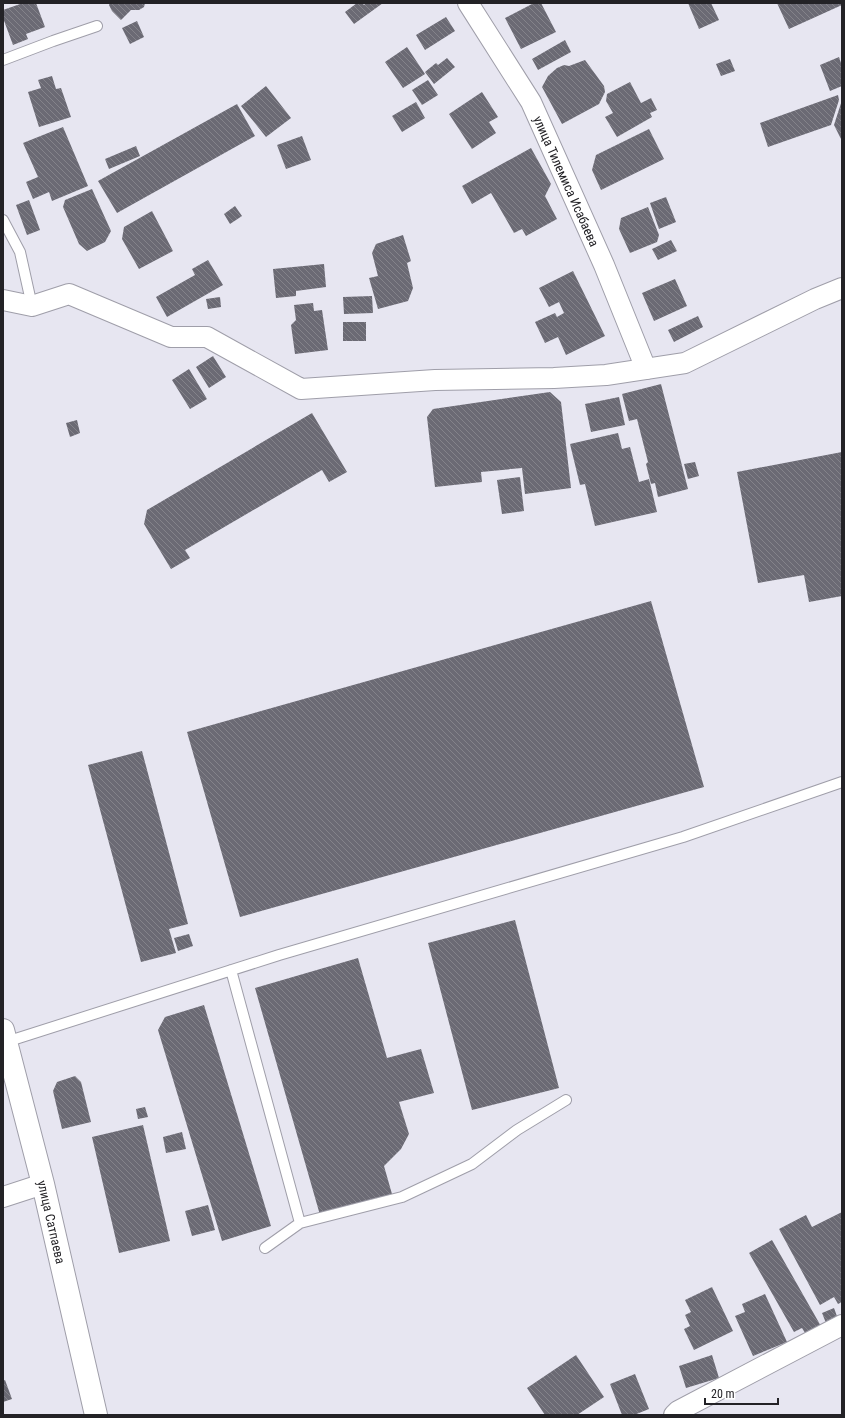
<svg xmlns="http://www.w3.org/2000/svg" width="845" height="1418" viewBox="0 0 845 1418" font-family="'Roboto Condensed',sans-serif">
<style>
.building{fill:url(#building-back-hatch)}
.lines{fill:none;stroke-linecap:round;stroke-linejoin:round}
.lane-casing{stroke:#9f9ea9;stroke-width:12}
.street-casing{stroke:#9f9ea9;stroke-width:22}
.secondary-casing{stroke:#9f9ea9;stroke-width:24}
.lane{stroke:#fff;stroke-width:10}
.street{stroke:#fff;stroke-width:20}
.secondary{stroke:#fff;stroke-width:22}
.labels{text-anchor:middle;stroke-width:4;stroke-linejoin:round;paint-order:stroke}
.street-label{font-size:13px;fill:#232226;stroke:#fff}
</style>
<defs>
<pattern id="building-back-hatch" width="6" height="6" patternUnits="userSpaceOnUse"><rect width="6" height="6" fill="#6b6a74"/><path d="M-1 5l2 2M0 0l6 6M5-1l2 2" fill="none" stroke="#84838a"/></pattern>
</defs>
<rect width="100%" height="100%" fill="#e7e6f1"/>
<!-- building -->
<path class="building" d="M23 3H36L45 27 26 34 28 39 13 45 3 18V10Z
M110 3H145L144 7 139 10H131L121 20 112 11 109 5Z
M357 3H362L364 5 366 3H383L354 24 345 12Z
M534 3H541L556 32 521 49 505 18Z
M688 3H711L719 20 699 29Z
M777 3H842V5L789 29Z
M446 17 455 31 425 50 416 35Z
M137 21 144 37 130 44 122 28Z
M565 40 571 52 538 70 532 59Z
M407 47 425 74 403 88 385 62Z
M839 57 842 66V86L830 91 820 65Z
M447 58 455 67 434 84 425 72 436 63 438 65Z
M730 59 735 71 721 76 716 64Z
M585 60 604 86 605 92 599 104 562 124 542 87 548 76 557 68 564 65 569 66Z
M52 76 56 89 61 88 71 117 39 127 28 92 41 88 38 80Z
M428 80 438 95 422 105 412 90Z
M630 82 641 103 651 98 657 110 650 113 652 117 617 137 605 117 613 113 606 101 607 94Z
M266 86 291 118 266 137 241 106Z
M482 92 498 117 489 122 496 133 472 149 449 114Z
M838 95 839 100 831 125 768 147 760 123Z
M842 100V141L834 125Z
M416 102 425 118 402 132 392 116Z
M237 104 255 136 117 213 98 181Z
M63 127 88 186 52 201 49 192 33 199 26 182 38 177 23 143Z
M649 129 664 159 601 190 592 170 596 155Z
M302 136 311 160 286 169 277 145Z
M136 146 140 156 109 169 105 159Z
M531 148 551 184 545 196 557 219 526 236 522 229 514 233 491 193 472 204 462 186Z
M92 189 111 231 105 242 87 251 79 244 63 207 65 200Z
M666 197 676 222 659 229 650 203Z
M29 200 40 230 27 235 16 205Z
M235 206 242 216 230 224 224 214Z
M648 207 659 235 657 242 630 253 619 229 621 218Z
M152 211 173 251 139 269 122 239 124 227Z
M403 235 411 261 407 263 413 288 408 301 378 309 369 278 378 276 372 253 376 244Z
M671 240 677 251 658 260 652 249Z
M208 260 223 285 167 317 156 297 195 275 192 269Z
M324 264 326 287 296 291V296L276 298 273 269Z
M573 271 605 336 566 355 558 337 545 343 535 322 555 313 557 317 564 313 559 302 549 307 539 288Z
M675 279 687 306 654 321 642 293Z
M372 296 373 313 344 314 343 297Z
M220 297 221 307 208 309 206 299Z
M313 303 314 311 322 310 328 350 295 354 291 325 296 320 294 305Z
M698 316 703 327 674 342 668 330Z
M343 322H366V341H343Z
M213 356 226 377 209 388 196 367Z
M189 369 207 399 190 409 172 380Z
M661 384 688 489 658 497 655 483 651 484 646 464 648 462 637 419 629 421 622 394Z
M550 392 561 402 571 488 525 494 522 468 481 472 482 482 435 487 427 417 433 409Z
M619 397 625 425 591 432 585 404Z
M312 413 347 472 329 482 322 470 185 550 190 558 171 569 144 524 147 510Z
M77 420 80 433 70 437 66 423Z
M618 433 622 449 630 447 639 482 649 479 657 512 595 526 585 484 580 485 570 444Z
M842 452V596L809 602 804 575 758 583 737 472Z
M695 462 699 476 688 479 684 464Z
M520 477 524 511 502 514 497 480Z
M651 601 704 787 240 917 187 732Z
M142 751 188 924 169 929 176 953 141 962 88 765Z
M515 920 559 1088 472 1110 428 943Z
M189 934 193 946 178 951 174 938Z
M358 958 387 1058 421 1049 434 1093 399 1102 409 1134 401 1149 384 1166 392 1194 320 1215 255 988Z
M204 1005 271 1226 222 1241 158 1030 165 1017Z
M75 1076 81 1082 91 1122 62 1129 53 1091 57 1082Z
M145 1107 148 1117 138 1119 136 1109Z
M143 1125 170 1241 119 1253 92 1137Z
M182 1132 186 1149 166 1153 163 1137Z
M208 1205 215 1230 192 1236 185 1211Z
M842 1212V1302L838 1304 834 1297 820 1305 779 1229 806 1215 812 1227Z
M772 1240 822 1328 807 1336 802 1328 794 1332 749 1253Z
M712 1287 733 1331 694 1350 684 1329 690 1326 685 1315 691 1312 685 1300Z
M765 1294 787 1342 753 1356 735 1316 745 1312 742 1304Z
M834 1308 838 1319 826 1323 822 1313Z
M576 1355 604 1397 577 1415H564V1414L562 1415H545L527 1388Z
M712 1355 719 1378 686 1388 679 1366Z
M635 1374 649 1409 634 1415H622L610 1384Z
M5 1380 12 1399 3 1402V1381Z"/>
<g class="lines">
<defs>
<path id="lane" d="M3 60 53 41 97 26
M3 220 20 252 32 306
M231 970 300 1223
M6 1042 279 955 683 837 842 782
M265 1248 300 1223 402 1197 472 1164 517 1130 566 1100"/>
<g id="street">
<path id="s1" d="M468 3 531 102 604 265 646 369"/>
<path d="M3 300 32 306 69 294 171 337H207L301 389 435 380 554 378 606 375 685 363 815 299 842 288"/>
<path d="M3 1197 43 1184"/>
<path d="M674 1415 678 1411 842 1325"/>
</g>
<g id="secondary">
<path id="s2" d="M3 1030 43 1184 96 1415"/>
</g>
</defs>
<!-- lane casing -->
<use href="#lane" class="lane-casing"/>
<!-- street casing -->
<use href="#street" class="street-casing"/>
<!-- secondary casing -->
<use href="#secondary" class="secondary-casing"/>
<!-- lane -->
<use href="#lane" class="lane"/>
<!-- street -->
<use href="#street" class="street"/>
<!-- secondary -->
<use href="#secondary" class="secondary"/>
</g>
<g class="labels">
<!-- street labels -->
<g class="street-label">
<text dy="5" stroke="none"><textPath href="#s1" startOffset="204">улица Тилемиса Исабаева</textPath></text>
<text dy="5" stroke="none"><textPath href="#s2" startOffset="198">улица Сатпаева</textPath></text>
</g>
</g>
<!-- border -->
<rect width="845" height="1418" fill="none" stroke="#232226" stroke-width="8"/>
<!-- scale -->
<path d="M705 1398v6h73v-6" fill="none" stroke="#232226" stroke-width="2"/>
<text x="711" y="1398" font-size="12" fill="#232226" stroke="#ffffff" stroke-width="3" paint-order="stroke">20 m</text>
</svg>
